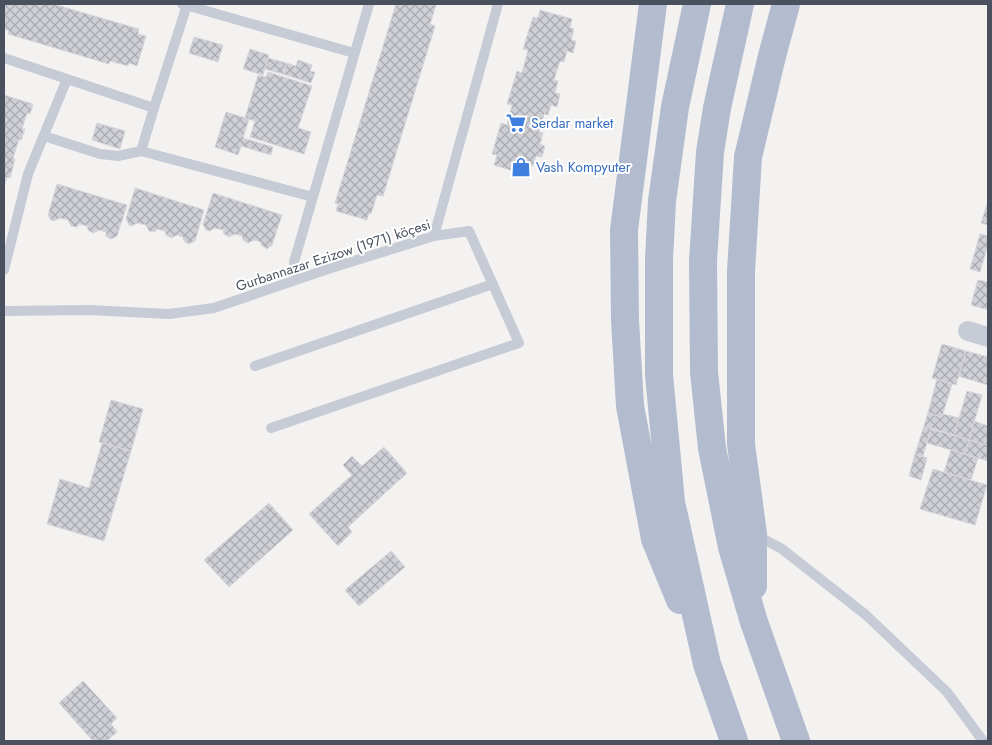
<svg xmlns="http://www.w3.org/2000/svg" width="992" height="745" viewBox="0 0 992 745" font-family="Jost,sans-serif">
<style>
.building{fill:url(#building-cross-hatch);stroke:#d6d6dc}
.lines{fill:none;stroke-linecap:round;stroke-linejoin:round}
.service{stroke:#c6cbd5;stroke-width:10}
.minor{stroke:#c6cbd5;stroke-width:20}
.primary{stroke:#b2bcce;stroke-width:28}
.labels{text-anchor:middle;stroke-width:4;stroke-linejoin:round;paint-order:stroke}
.shop-label{font-size:14px;fill:#366cbe;stroke:#fff;text-anchor:start}
.street-label{font-size:14px;fill:#4a515e;stroke:#fff}
</style>
<defs>
<pattern id="building-cross-hatch" width="8" height="8" patternUnits="userSpaceOnUse" patternTransform="scale(1.25)"><rect width="8" height="8" fill="#ced0d5"/><path d="M0 0l8 8M0 8l8-8" fill="none" stroke="#a9abb0"/></pattern>
</defs>
<rect width="100%" height="100%" fill="#f3f2f1"/>
<!-- building -->
<path class="building" d="M4 4H53L139 29 138 34 146 36 137 66 129 63 128 66 110 61 109 64 8 34 9 31 4 29Z
M396 4 436 5 430 24 435 26 383 196 377 195 371 214 369 213 367 220 336 211 338 204 335 203Z
M540 10 572 19 570 28 574 29 571 40 576 41 573 53 567 51 564 62 560 61 554 80 558 81 555 93 560 94 557 107 551 105 548 115 544 114 539 132 543 133 540 144 545 146 542 157 536 156 533 166 529 165 526 175 494 165 497 155 492 154 501 123 507 125 512 105 507 104 517 71 522 73 528 50 523 49 533 17 538 18Z
M194 37 223 45 218 62 189 53Z
M250 49 269 55 263 75 243 69Z
M268 58 286 63 283 74 265 69Z
M298 60 312 65 310 71 315 72 311 83 283 74 286 63 296 66Z
M268 72 312 86 298 128 311 132 304 154 250 137 255 121 245 118 258 75 266 77Z
M4 95 33 104 30 114 27 113 22 129H25L21 140 19 139 13 158 15 159 10 178 7 177 4 187Z
M226 112 249 119 243 138 273 147 271 155 241 146 238 155 215 147Z
M97 123 125 131 120 149 92 140Z
M57 184 127 205 117 236 111 239 106 236V232L99 230 93 233 88 230 87 226 79 224 77 227 71 226 68 220 60 218 54 221 51 220 48 215Z
M135 188 204 210 195 241 189 244 184 241 183 237 177 235 171 238 166 235 165 231 157 229 155 232 149 231 146 225 137 223 132 226 129 225 126 219Z
M213 193 282 215 272 245 267 249 261 245V242L254 240 248 243 243 240 242 236 235 234 229 237 224 234 223 230 215 228 209 231 206 230 203 224Z
M988 201V225L981 223Z
M980 234 988 236V245L980 272 970 269Z
M978 280 988 282V310L971 305Z
M942 344 966 351 956 385 932 378Z
M966 351 988 357V385L958 376Z
M937 379 952 384 942 417 928 413Z
M967 391 982 395 969 440 954 435Z
M111 400 143 409 131 451 99 442Z
M928 413 942 417 943 414 959 418 954 435 924 426Z
M974 421 988 426V445L969 440Z
M924 426 931 429 923 456 915 454Z
M931 429 969 440 965 454 927 443Z
M969 440 988 445V461L965 454Z
M102 443 131 451 104 541 47 524 60 479 89 488Z
M384 447 407 473 348 527 352 532 338 546 309 514 352 475 343 465 352 456 362 466Z
M951 450 978 458 971 480 944 472Z
M915 454 927 458 921 480 909 476Z
M933 469 987 485 975 525 920 509Z
M269 503 293 530 229 587 204 560Z
M391 551 405 567 359 606 345 590Z
M83 681 117 718 111 724 117 732 107 741H93L59 703Z"/>
<g class="lines">
<!-- service -->
<path class="service" d="M182 4 354 53
M4 58 154 108 141 151 313 197
M154 108 187 5
M44 136 100 154 118 156 141 151
M434 236 498 4
M4 270 28 174 67 79
M295 280 294 262 369 4
M4 311 89 310 169 314 214 308 328 269 434 236 469 231 519 343 271 428
M255 366 493 284
M756 535 782 549 866 615 947 692 983 741"/>
<!-- minor -->
<path class="minor" d="M968 331 988 337"/>
<!-- primary -->
<path class="primary" d="M653 4 624 230 625 320 630 406 655 539 680 600
M697 4 675 107 662 201 659 260V375L671 502 707 664 734 741
M740 4 717 108 710 152 703 261 704 372 712 448 732 547 754 622 796 741
M753 586V534L741 444V271L748 157 772 56 786 4"/>
</g>
<!-- icons -->
<defs>
<symbol id="supermarket-bare" viewBox="-9 -9 18 18"><path d="M-6-5.5h2.5l.6 2H6L4.5 2H-2.5L-4.4-4H-6ZM-1.5 3.2a1.3 1.3 0 1 0 .1 0ZM3 3.2a1.3 1.3 0 1 0 .1 0Z" fill="#3f7fe0" stroke="#fff" stroke-width="2.5" paint-order="stroke"/></symbol>
<symbol id="shop-bare" viewBox="-9 -9 18 18"><path d="M-5-2.5h2.3a2.7 3.5 0 0 1 5.4 0H5L5.5 6h-11ZM-1.5-2.5h3a1.5 2.3 0 0 0-3 0Z" fill="#3f7fe0" stroke="#fff" stroke-width="2.5" paint-order="stroke"/></symbol>
</defs>
<g fill-rule="evenodd">
<use href="#supermarket-bare" x="502" y="109" width="28" height="28"/>
<use href="#shop-bare" x="507" y="153" width="28" height="28"/>
</g>
<g class="labels">
<!-- shop labels -->
<g class="shop-label">
<text x="531" y="128">Serdar market</text>
<text x="536" y="172">Vash Kompyuter</text>
</g>
<!-- street labels -->
<g class="street-label">
<text transform="translate(333 255) rotate(-18)" y="5">Gurbannazar Ezizow (1971) köçesi</text>
</g>
</g>
<!-- border -->
<rect width="992" height="745" fill="none" stroke="#4a515e" stroke-width="10"/>
</svg>
